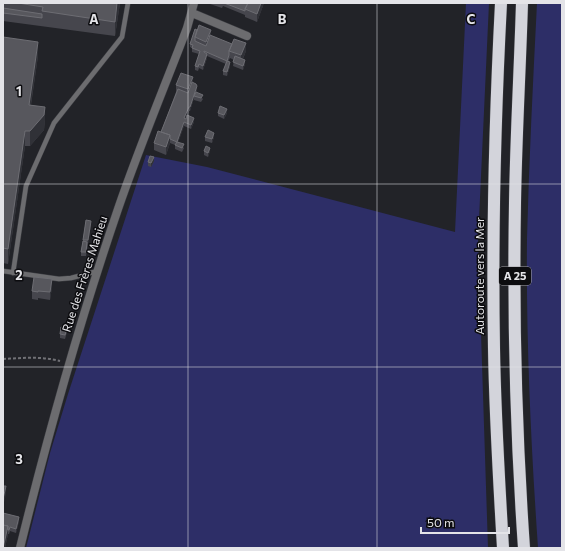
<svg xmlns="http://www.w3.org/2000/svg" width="565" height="551" viewBox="0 0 565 551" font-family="Commissioner,sans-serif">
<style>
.green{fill:#2d2e67}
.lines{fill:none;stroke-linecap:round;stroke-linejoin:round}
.lane-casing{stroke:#3d3e43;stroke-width:5.5}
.street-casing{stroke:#3d3e43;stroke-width:9}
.highway-casing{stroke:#3d3e43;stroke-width:13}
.path{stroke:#717176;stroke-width:2;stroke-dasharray:3 2;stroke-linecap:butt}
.lane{stroke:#6c6c6f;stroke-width:4.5}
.street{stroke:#6c6c6f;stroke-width:8}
.highway{stroke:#d3d4db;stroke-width:12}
.wall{fill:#46464d}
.shaded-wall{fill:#303137}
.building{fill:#57575d;stroke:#6d6d73}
.grid{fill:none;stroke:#e4e4e8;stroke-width:1;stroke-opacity:0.55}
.labels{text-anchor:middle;stroke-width:3;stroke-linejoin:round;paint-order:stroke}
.shield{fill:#0c0c0f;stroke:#a3a3a7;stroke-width:1}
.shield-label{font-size:11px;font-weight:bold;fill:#e4e4e8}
.street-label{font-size:12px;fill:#e4e4e8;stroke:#0c0c0f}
.grid-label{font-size:13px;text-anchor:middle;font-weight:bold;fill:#e4e4e8;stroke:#0c0c0f;stroke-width:3;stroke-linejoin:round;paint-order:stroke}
</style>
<rect width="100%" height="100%" fill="#222328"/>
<!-- green -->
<path class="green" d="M466 3H489L478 241 488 548H26L50 453 68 394 146 155 207 167 455 232Z
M537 3H562V548H538C531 445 526 342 527 239 529 160 533 82 537 3Z"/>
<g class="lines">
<defs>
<path id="lane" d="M3 271 59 279 71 278 98 271
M13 273 26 186 54 123 122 37 128 3"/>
<path id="street" d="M192 13 247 36
M20 548C48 434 80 320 118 209 139 148 164 88 187 28L194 3"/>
<path id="highway" d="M501 3C495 118 492 233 494 348 495 415 499 481 503 548
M522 3C520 70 516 136 515 203 513 318 516 433 524 548"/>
</defs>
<!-- lane casing -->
<use href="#lane" class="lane-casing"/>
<!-- street casing -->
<use href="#street" class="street-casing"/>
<!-- highway casing -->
<use href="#highway" class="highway-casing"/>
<!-- path -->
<path class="path" d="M3 359C22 358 41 356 60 361"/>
<!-- lane -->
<use href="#lane" class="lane"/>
<!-- street -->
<use href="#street" class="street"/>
<!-- highway -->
<use href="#highway" class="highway"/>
</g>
<!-- wall -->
<path class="wall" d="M3 3H120L115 36 3 21Z
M210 3H264L257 22 245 17V15L223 6 222 8 210 4Z
M195 29 246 51 243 59 245 64 243 70 233 66 234 60 230 58 228 62 230 66 227 76 223 75V71L226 64 207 56V58L203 70 199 68 198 71 195 70V66L199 54 192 52V48L190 47V44Z
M3 37 38 56 31 105 45 115V119L44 130 30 146H25L8 264 3 263Z
M193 83 197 90 196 92 203 99 201 102 194 100V98L190 111H189L185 119 194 122 191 129 184 126 178 142 184 148 182 152 175 149V145L170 143 166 155 154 150V143L161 132 176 92V85Z
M218 113H227L224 119 218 116Z
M205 137H214L212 143 205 141Z
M204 151H210L208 157 204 155Z
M154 161 151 167 148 166V162Z
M86 220 91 225 86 256H81V252Z
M52 287 50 300 38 298V300L32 299V291Z
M67 332 65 339 60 338V334Z
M3 513 19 521 16 533 10 531 9 534H8L5 548H3Z"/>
<!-- shaded-wall -->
<path class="shaded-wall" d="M117 3H120L115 36V22Z
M261 3H264L257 22V14Z
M211 30V38L206 50V42Z
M38 42V56L29 116V105Z
M246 43V51L241 63V55Z
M207 54V58L203 70V66Z
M245 60V64L243 70V66Z
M230 62V66L227 76V72Z
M193 77V85L188 97V89Z
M197 86V90L195 96H194V98L190 111V107Z
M45 107V119L44 130 30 146V131Z
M189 107V111L184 122V118Z
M227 109V113L224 119V115Z
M194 118V122L191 129V125Z
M184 122V126L177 146V142Z
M25 131V146L8 264V249Z
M214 133V137L212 143V139Z
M170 135V143L166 155V147Z
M210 148V151L208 157V153Z
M154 157V161L151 167V163Z
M91 221V225L88 244V240Z
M52 279V287L50 300V292Z
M6 486V494L3 507V499Z
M19 517V521L16 533V529Z
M8 526V534L5 548H3Z"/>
<!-- building -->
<path class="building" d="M18 3H117L115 22 42 11 43 7Z
M224 3H248L245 9V11Z
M248 3H261L257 14 245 9Z
M3 8 42 14V18L3 13Z
M199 25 211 30 206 42 195 37Z
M195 29 197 30 195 37V41L206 46 210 35 232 44 229 51V55L227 61 204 51V52L207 54 203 66 199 64 198 67 195 66 200 51 192 48 193 45 190 44Z
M3 37 38 42 29 105 45 107 44 115 30 131H25L8 249 3 248Z
M234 39 246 43 241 55 229 51Z
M235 56 245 60 243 66 233 62Z
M227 61 230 62 227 72 223 71Z
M181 73 193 77 188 89 176 85Z
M192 82 196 84 197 86 190 107H189L184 118 186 119 187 115 194 118 191 125 184 122 177 142 170 139V135L161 132 178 89 188 93Z
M196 92 203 95 201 98 194 96Z
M220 106 227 109 224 115 218 113Z
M208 130 214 133 212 139 205 137Z
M158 131 170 135 166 147 154 143Z
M177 142 184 144 182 148 175 145Z
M206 146 210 148 208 153 204 151Z
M150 156 154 157 151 163 148 162Z
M86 220 91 221 88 240H83Z
M83 241 87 242 86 252H81Z
M34 277 52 279 50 292 38 291V292L32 291Z
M61 327 67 328 65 335 60 334Z
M3 486H6L3 499Z
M3 513 19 517 16 529 10 527 9 530H8V526L3 525Z
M3 525 8 526 3 548Z"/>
<!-- grid -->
<path class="grid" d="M188 3V548M377 3V548M3 184H562M3 367H562"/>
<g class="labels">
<!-- shield labels -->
<rect class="shield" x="499" y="267" width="32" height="18" rx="3"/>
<g class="shield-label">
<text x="515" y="280">A 25</text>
</g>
<!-- street labels -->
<g class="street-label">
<text transform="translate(85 274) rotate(-72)" y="4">Rue des Frères Mahieu</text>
<text transform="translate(480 276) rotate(-90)" y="4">Autoroute vers la Mer</text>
</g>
</g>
<g class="grid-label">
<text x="94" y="24">A</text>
<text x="282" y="24">B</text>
<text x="471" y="24">C</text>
<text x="19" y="96">1</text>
<text x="19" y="280">2</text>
<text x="19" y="464">3</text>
</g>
<!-- border -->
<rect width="565" height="551" fill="none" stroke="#e4e4e8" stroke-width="8"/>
<!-- scale -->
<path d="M421 527v6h88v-6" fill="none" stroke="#e4e4e8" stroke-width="2"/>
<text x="427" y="527" font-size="12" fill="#e4e4e8" stroke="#0c0c0f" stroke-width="3" paint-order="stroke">50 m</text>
</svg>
